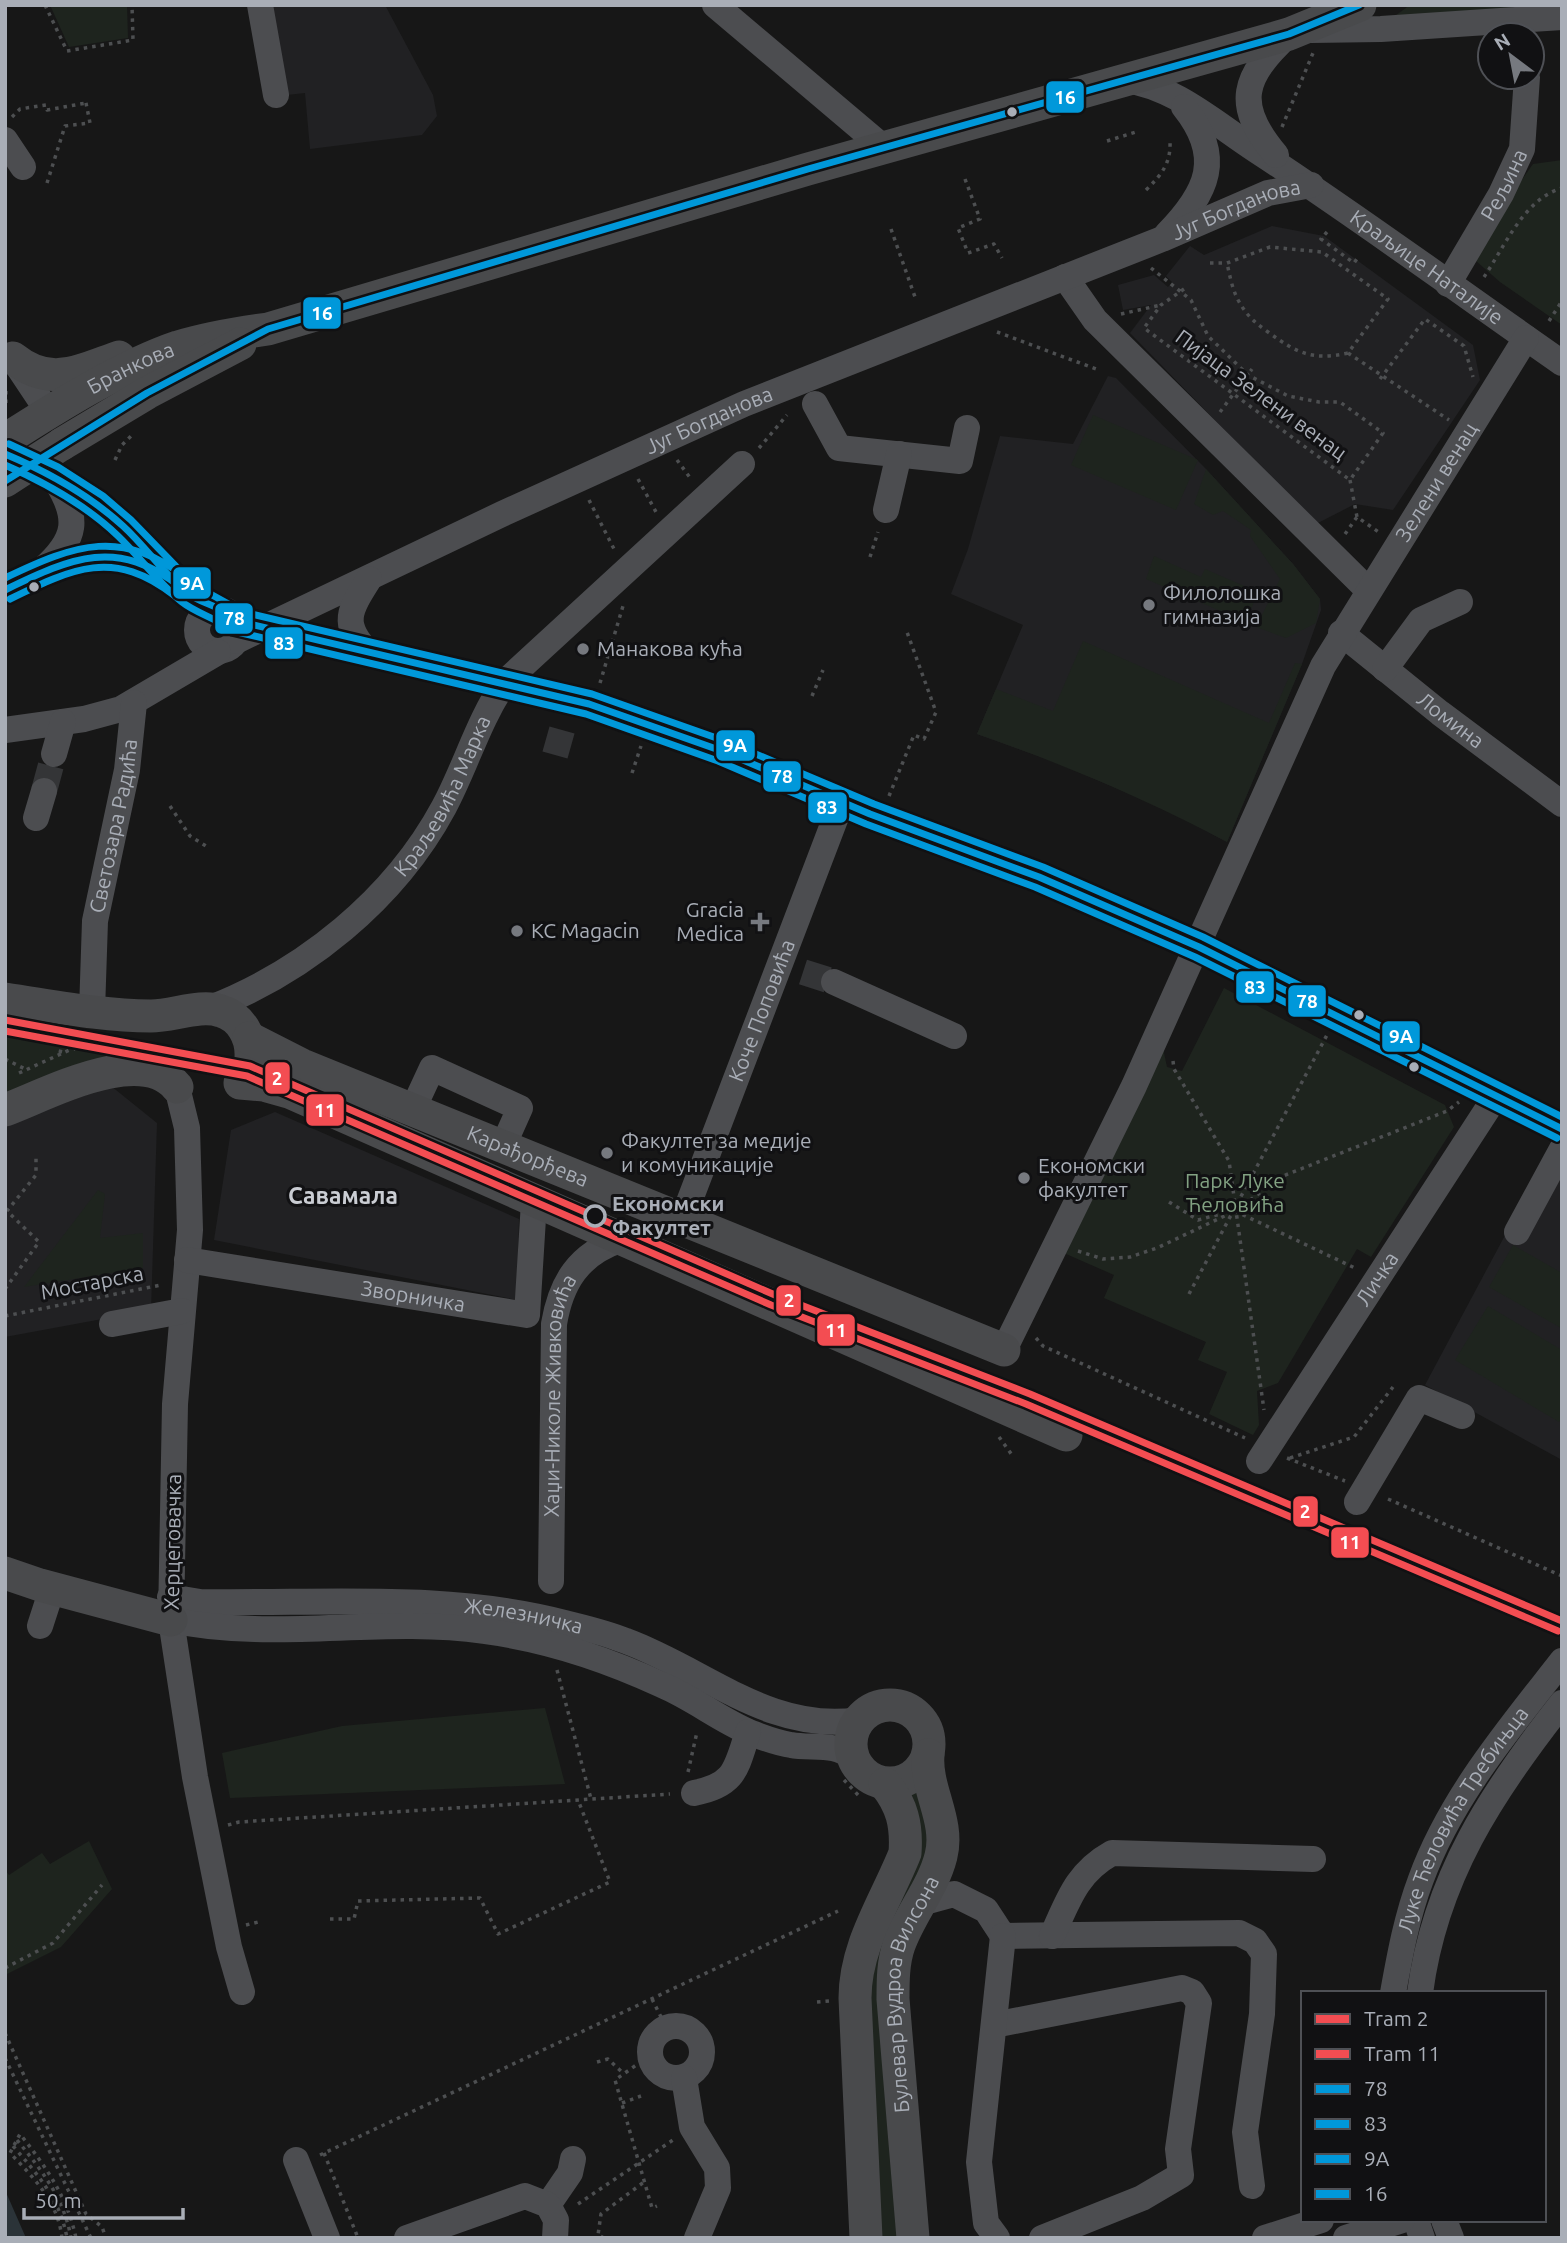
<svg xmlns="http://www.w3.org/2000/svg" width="1567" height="2243" viewBox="0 0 1567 2243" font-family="Ubuntu,sans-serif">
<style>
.built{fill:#212123}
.green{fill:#1e241e}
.water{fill:#2b3338}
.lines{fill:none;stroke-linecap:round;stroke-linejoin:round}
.minor-tunnel{stroke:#343537;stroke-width:26;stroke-dasharray:26 13;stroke-linecap:butt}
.path{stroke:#4d4f51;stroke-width:3.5;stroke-dasharray:3.5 5;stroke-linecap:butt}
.minor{stroke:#4c4d50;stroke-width:26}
.major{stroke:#494a4c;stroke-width:33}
.major-bridge{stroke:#494a4c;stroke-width:33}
.bus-1-casing{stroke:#111113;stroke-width:12}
.bus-2-casing{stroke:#111113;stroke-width:12}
.bus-3-casing{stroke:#111113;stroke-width:12}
.bus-4-casing{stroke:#111113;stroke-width:12}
.bus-1{stroke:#0098da;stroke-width:7}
.bus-2{stroke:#0098da;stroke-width:7}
.bus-3{stroke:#0098da;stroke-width:7}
.bus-4{stroke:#0098da;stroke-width:7}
.tram-1-casing{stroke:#111113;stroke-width:12}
.tram-2-casing{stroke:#111113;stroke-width:12}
.tram-1{stroke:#f34d52;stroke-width:7}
.tram-2{stroke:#f34d52;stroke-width:7}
.bus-dot{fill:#a9aeb7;stroke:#111113;stroke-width:2.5}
.poi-dot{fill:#76797f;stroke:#111113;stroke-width:2.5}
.stop-dot{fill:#111113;stroke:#a9aeb7;stroke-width:3.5}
.labels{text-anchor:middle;stroke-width:6;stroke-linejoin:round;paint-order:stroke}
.street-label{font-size:21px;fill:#a9aeb7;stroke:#111113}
.poi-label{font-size:21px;fill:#a9aeb7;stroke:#111113;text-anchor:start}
.park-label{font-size:21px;fill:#82a182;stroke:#111113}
.stop-label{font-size:21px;font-weight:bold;fill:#a9aeb7;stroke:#111113;text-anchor:start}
.neighbourhood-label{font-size:23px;font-weight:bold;fill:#cacdd3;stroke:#111113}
.line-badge{stroke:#111113;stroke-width:2.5}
.badge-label{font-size:19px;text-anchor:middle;font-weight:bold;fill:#fff}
</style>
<rect width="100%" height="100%" fill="#171717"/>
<!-- built -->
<path class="built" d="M271 5H385L433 95 437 116 422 135 310 149 305 93 287 95Z
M1272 226 1324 236 1473 345 1480 380 1393 510 1355 504 1316 524 1130 333 1151 305 1123 310 1118 285 1154 275 1168 287 1172 282 1166 276 1190 246 1204 255Z
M1108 376 1116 378 1206 469 1293 564 1320 599 1321 610 1302 664 1227 842 1165 809 1055 762 977 734 1023 625 951 594 968 549 1000 436 1073 444Z
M111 1086 157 1123 151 1310 5 1337V1125Z
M275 1112 519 1219 517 1300 214 1240 231 1130Z
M1549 1153 1562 1159V1460L1425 1385Z"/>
<!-- green -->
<path class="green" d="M50 5H127L128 38 69 47Z
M1410 5H1512V10L1392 18Z
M1562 160V325L1500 282 1476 261 1509 198 1533 164Z
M1093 415 1198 460 1176 510 1071 465Z
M1206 469 1293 564 1320 599 1316 623 1286 638 1256 627 1280 579 1250 536 1251 530 1223 511 1213 515 1194 504Z
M1154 556 1201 577 1205 569 1258 592 1246 622 1146 579Z
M1083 641 1269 723 1295 663 1302 664 1227 842C1146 799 1063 764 977 734L996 689 1053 711Z
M1224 988 1445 1105 1454 1127 1371 1257 1357 1249 1278 1383 1257 1391 1259 1425 1253 1435 1209 1414 1227 1372 1198 1360 1206 1342 1104 1298 1114 1275 1057 1250 1163 1048 1167 1067 1182 1071Z
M5 1023 120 1043 117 1053 107 1061 5 1097Z
M98 1190 105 1194 100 1238 143 1233V1268L24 1287Z
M1513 1245 1562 1273 1561 1328 1489 1287Z
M1488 1306 1562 1350V1418L1559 1422 1455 1360Z
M545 1708 565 1784 230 1798 222 1753 342 1726Z
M921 1781 933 1847 899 1926 900 2238H881L863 2010 873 1936 901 1882 898 1787Z
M89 1841 112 1889 61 1947 5 1975V1870L9 1875 42 1853 50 1864Z"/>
<!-- water -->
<path class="water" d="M5 2190 26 2238H5Z"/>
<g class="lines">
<!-- minor-tunnel -->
<path class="minor-tunnel" d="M555 755 564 723
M44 791 54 754
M803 972 834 982"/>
<!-- path -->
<path class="path" d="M45 5 67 51 133 40 132 5
M12 117 20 109 46 105 47 110 86 103
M1282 127 1313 53
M1107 141 1136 132
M965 179 980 219 958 228 968 253 994 244 1002 258
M47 183 65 126 90 123 85 98
M1146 190C1161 175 1171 164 1170 141
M891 229 915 297
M1327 232 1321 239 1354 263 1359 256
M1210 263H1227L1270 247 1322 252 1388 299 1348 353C1312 361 1297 353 1268 332 1257 324 1248 317 1241 305 1233 293 1230 277 1227 263
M1151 268 1191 300 1208 336 1248 375 1288 396 1319 402H1340L1383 433 1350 480
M1484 277C1505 246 1524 199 1562 188
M1184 289 1161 305 1144 328 1350 480
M1121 314 1161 305
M1549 321 1562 301
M997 332 1096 369
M1348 353 1449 420
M1380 379 1425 319 1464 346 1473 377
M6 391V408
M1220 412 1252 369
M759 448 787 415
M115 460 122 445 131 436
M677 460 691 479
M638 479 656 512
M1350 480 1357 517
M589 500 614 549
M1345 534 1357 517 1380 533
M870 557 878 532
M600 683 623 606
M812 696 823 670
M632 773 641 746
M889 796 914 735 924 739 936 712 907 632
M170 806 190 836 206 846
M62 1041 74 1048
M60 1053 64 1035
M5 1059 25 1069
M1173 1061 1174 1069 1229 1161 1264 1410
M19 1073 74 1048 78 1052
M1169 1202 1198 1220 1224 1213
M1235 1211 1357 1269
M1078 1251 1103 1259 1130 1257 1157 1248 1235 1211 1283 1176 1447 1111 1459 1102
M5 1289 39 1242 7 1211 36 1175V1155
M1189 1294 1327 1035
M5 1316 161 1285
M1036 1338 1043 1346 1245 1438
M999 1437 1012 1455
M1287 1458 1345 1481
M1290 1458 1354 1437 1393 1387
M1388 1499 1562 1576
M557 1670 591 1799
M688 1772 697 1732
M844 1780 860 1797
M228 1825 239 1822 670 1794
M330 1919H354L358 1901 480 1898 498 1934 610 1882 578 1800
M246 1925 258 1922
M5 1968 53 1943 102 1885
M652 1999 666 2027
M817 2002 829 2001
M5 2033 86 2214 102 2227 106 2238
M649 2056 615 2080 652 2208 657 2206
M5 2058 91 2238
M597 2062 608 2059 624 2074
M622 2103 641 2096
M17 2140C42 2171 64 2198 71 2238
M13 2146C38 2175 60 2199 67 2238
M324 2153 358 2238
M320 2155 838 1911
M578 2204 673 2140
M62 2238C58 2202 34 2178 10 2153L20 2134C46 2167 67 2196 76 2238
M604 2238 598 2235 601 2214 644 2182"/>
<!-- minor -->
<g class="minor">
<path d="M260 5 276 95"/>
<path d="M715 5 884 148"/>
<path d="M1310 30 1381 29 1562 17"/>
<path id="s1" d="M1125 80C1174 86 1216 124 1256 150 1360 218 1460 292 1562 363"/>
<path d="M5 140 23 167"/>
<path d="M1276 155C1233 104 1243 77 1289 34"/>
<path d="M1167 234C1208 192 1224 157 1184 107"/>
<path d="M1065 277 1095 320 1368 590"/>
<path id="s2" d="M1448 284 1501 194 1522 149 1527 77"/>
<path d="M13 359 49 413"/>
<path d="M815 404 839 448 960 461 967 428"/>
<path d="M5 454C48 471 90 495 123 527 153 555 176 593 214 609"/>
<path d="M886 510 899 454"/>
<path d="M43 569C77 539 80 518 55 479"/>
<path d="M5 590C67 559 94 544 161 569"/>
<circle cx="218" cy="630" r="21"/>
<path d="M237 621 544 692 589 704 722 751 870 814 1039 877 1199 947 1562 1129"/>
<path id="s3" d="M1341 633 1440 713 1562 804"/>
<path id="s4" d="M236 641 502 514 744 404 1162 239 1268 193 1311 185"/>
<path d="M368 652C340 624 350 609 369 579"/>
<path d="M1385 669 1421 620 1460 602"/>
<path d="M5 730 84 719 121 709 218 652"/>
<path d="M54 754 63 722"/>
<path d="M36 818 44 791"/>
<path d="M834 982 954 1036"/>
<path id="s5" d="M208 1009C304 972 394 900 444 807 466 766 478 721 505 682L742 464"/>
<path id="s6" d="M92 1011 95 921 127 770 134 703"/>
<path d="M177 1087 187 1128 190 1230 175 1404 171 1620 195 1777 229 1947 242 1992"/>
<path d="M413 1109 432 1068 520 1108 503 1146"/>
<path id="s7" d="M683 1218 842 801"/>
<path d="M1517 1232 1562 1149"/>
<path id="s8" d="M187 1260 527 1315 534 1202"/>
<path d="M112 1324 182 1311"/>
<path id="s9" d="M1004 1350 1134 1086 1323 666 1526 338"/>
<path id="s10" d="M1259 1461 1496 1096"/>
<path d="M1357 1502 1419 1398 1462 1416"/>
<path id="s11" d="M551 1581 554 1324C561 1282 579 1254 620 1240"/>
<path id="s12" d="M170 1597 200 1602C322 1604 446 1592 565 1623 585 1628 607 1633 626 1641 705 1670 769 1733 858 1720"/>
<path d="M171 1620C274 1642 380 1616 484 1631 545 1639 606 1659 662 1685 693 1698 720 1720 751 1733 764 1738 777 1743 791 1745 811 1749 837 1742 852 1758"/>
<path d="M40 1626 52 1589"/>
<path d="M694 1793C736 1785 736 1768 748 1732"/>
<path d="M921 1903 954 1894 986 1910 1003 1936 1239 1933 1255 1941 1264 1954 1262 2014 1245 2132 1252 2186"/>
<path d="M1052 1936C1068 1901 1076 1873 1112 1853L1313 1859"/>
<path id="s13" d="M1393 1993C1400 1954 1407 1916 1421 1879 1451 1797 1509 1729 1562 1661"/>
<path d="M1420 1993C1435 1878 1492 1792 1562 1703"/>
<path d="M994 2025 1182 1988 1192 1992 1199 2003 1178 2149 1181 2175 1142 2198 1042 2238"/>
<circle cx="676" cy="2052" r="26"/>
<path d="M684 2078 692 2127 717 2168 718 2188 697 2238"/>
<path d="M296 2160 327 2238"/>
<path d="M548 2205 570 2173 573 2159"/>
<path d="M1416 2220 1422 2238"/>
<path d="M1444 2220 1451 2238"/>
<path d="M407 2238 525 2196 548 2205 556 2220 555 2238"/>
<path d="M997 2238 986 2223 979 2162 1003 1936"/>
<path d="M1265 2238 1321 2220"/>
<path d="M1346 2238 1402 2220"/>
</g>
<!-- major -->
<g class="major">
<path d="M13 358C50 388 79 371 119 357"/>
<path id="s14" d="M5 440C55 408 122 366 178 347 208 338 238 333 268 329L808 169 1289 34 1360 5"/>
<path d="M62 444 147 393 240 344"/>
<path d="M5 999C53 1006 102 1016 151 1016 173 1016 200 1004 221 1011 241 1017 252 1037 251 1057"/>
<path id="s15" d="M249 1038 302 1065 1004 1350"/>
<path d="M240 1083 264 1085 289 1092 1066 1435"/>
<path d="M5 1110C48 1094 141 1043 177 1087"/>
<path d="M5 1573 40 1585 171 1620"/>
<circle cx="890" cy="1744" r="39"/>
<path d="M866 2238 855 1998C855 1945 886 1901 905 1853 907 1825 902 1805 885 1784"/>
<path id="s16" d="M913 2238 893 1999C893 1981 893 1962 899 1945 910 1914 933 1888 941 1856 950 1821 925 1789 928 1755"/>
</g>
<!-- major-bridge -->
<path class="major-bridge" d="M5 481 62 444"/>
<defs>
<path id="bus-1" d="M5 454C48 472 89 495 123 526 146 547 163 573 186 592 202 605 224 606 237 621L589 704 722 751 870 814 1039 877 1199 947 1562 1129
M5 590C73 557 117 537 182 588"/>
<path id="bus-2" d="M5 465C46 483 86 505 118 536 140 557 158 583 182 602 197 614 217 618 233 631L586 714 718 761 866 824 1035 887 1195 957 1557 1138
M10 599C73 568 114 548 175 596"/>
<path id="bus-3" d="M9 444 58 467 103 496 131 520 194 585 243 612 592 694 725 741 874 804 1043 867 1203 937 1562 1117
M5 578C76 544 122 527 189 580"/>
<path id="bus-4" d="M5 481 147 393 268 329 808 169 1289 34 1359 5"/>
</defs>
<!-- bus-1 casing -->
<use href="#bus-1" class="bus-1-casing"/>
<!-- bus-2 casing -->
<use href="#bus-2" class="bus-2-casing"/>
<!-- bus-3 casing -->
<use href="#bus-3" class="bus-3-casing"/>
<!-- bus-4 casing -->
<use href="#bus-4" class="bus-4-casing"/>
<!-- bus-1 -->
<use href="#bus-1" class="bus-1"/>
<!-- bus-2 -->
<use href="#bus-2" class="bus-2"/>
<!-- bus-3 -->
<use href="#bus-3" class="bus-3"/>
<!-- bus-4 -->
<use href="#bus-4" class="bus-4"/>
<defs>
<path id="tram-1" d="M5 1020 250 1066 775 1295 1030 1394 1562 1621"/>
<path id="tram-2" d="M5 1031 247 1076 771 1305 1026 1404 1558 1631"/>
</defs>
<!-- tram-1 casing -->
<use href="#tram-1" class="tram-1-casing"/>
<!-- tram-2 casing -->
<use href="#tram-2" class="tram-2-casing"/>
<!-- tram-1 -->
<use href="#tram-1" class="tram-1"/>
<!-- tram-2 -->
<use href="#tram-2" class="tram-2"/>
</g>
<!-- markers -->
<g class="bus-dot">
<circle cx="1012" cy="112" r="6"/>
<circle cx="34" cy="587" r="6"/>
<circle cx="1359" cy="1015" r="6"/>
<circle cx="1414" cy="1067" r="6"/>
</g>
<g class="poi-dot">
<circle cx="1149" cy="605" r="7"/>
<circle cx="583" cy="649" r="7"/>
<path d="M756.5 911.5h7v7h7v7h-7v7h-7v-7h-7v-7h7z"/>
<circle cx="517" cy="931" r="7"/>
<circle cx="607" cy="1153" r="7"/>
<circle cx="1024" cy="1178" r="7"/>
</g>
<circle class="stop-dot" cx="595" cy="1216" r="10"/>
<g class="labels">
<!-- street labels -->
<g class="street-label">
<text dy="7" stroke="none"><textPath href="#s2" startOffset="114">Рељина</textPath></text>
<text dy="7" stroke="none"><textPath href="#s4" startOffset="1090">Југ Богданова</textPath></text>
<text dy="7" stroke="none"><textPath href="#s1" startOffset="357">Краљице Наталије</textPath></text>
<text dy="7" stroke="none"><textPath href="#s14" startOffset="145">Бранкова</textPath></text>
<text transform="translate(1261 395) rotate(36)" y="7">Пијаца Зелени венац</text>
<text dy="7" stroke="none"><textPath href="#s4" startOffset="522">Југ Богданова</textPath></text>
<text dy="7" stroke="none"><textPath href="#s9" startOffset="971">Зелени венац</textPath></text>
<text dy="7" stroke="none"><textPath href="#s3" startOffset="140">Ломина</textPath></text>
<text dy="7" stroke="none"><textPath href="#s5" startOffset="326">Краљевића Марка</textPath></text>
<text dy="7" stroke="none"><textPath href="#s6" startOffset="187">Светозара Радића</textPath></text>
<text dy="7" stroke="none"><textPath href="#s7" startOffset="222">Коче Поповића</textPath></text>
<text dy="7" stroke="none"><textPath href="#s15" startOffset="303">Карађорђева</textPath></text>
<text dy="7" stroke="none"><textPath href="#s10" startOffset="217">Личка</textPath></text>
<text transform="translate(92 1283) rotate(-11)" y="7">Мостарска</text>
<text dy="7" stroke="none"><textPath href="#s8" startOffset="229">Зворничка</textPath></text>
<text dy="7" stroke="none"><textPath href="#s11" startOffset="186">Хаџи-Николе Живковића</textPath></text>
<text transform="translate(173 1542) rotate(-89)" y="7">Херцеговачка</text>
<text dy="7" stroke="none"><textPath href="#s12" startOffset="355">Железничка</textPath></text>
<text dy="7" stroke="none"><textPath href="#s13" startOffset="189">Луке Ћеловића Требињца</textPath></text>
<text dy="7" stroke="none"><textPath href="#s16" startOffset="248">Булевар Вудроа Вилсона</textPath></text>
</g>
<!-- poi labels -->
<g class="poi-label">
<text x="1163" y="600">Филолошка<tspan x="1163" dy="24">гимназија</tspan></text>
<text x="597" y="656">Манакова кућа</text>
<text x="744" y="917" text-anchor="end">Gracia<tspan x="744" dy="24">Medica</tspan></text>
<text x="531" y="938">KC Magacin</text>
<text x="621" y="1148">Факултет за медије<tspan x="621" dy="24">и комуникације</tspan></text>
<text x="1038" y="1173">Економски<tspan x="1038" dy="24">факултет</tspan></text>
</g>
<!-- park labels -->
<g class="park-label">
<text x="1235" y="1188">Парк Луке<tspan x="1235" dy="24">Ћеловића</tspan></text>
</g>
<!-- stop labels -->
<g class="stop-label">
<text x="612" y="1211">Економски<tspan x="612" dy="24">Факултет</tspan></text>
</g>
<!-- neighbourhood labels -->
<g class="neighbourhood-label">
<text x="343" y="1204">Савамала</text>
</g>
</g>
<g class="line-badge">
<rect x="1045" y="80" width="40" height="34" rx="7" fill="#0098da"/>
<rect x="302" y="296" width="40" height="34" rx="7" fill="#0098da"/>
<rect x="172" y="566" width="40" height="34" rx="7" fill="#0098da"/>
<rect x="214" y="602" width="40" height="33" rx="7" fill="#0098da"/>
<rect x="264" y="626" width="40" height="34" rx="7" fill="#0098da"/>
<rect x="715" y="729" width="41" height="33" rx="7" fill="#0098da"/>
<rect x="762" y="760" width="40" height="33" rx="7" fill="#0098da"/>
<rect x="807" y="791" width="41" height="33" rx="7" fill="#0098da"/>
<rect x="1235" y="970" width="40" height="34" rx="7" fill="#0098da"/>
<rect x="1287" y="984" width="40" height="34" rx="7" fill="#0098da"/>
<rect x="1381" y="1020" width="40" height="33" rx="7" fill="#0098da"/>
<rect x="264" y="1061" width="27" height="34" rx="7" fill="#f34d52"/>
<rect x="305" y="1093" width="40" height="34" rx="7" fill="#f34d52"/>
<rect x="775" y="1284" width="27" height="33" rx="7" fill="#f34d52"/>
<rect x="816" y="1313" width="40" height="34" rx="7" fill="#f34d52"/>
<rect x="1292" y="1495" width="27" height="33" rx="7" fill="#f34d52"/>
<rect x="1330" y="1526" width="40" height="33" rx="7" fill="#f34d52"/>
</g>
<g class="badge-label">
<text x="1065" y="104">16</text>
<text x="322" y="320">16</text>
<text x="192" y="590">9A</text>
<text x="234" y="625">78</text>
<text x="284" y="650">83</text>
<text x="735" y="752">9A</text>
<text x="782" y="783">78</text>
<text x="827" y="814">83</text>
<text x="1255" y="994">83</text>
<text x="1307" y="1008">78</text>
<text x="1401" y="1043">9A</text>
<text x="277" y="1085">2</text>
<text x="325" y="1117">11</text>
<text x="789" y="1307">2</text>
<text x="836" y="1337">11</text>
<text x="1305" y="1518">2</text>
<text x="1350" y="1549">11</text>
</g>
<!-- border -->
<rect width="1567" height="2243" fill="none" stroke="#a9aeb7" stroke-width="14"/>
<!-- legend -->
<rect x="1301" y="1991" width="245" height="231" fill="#111113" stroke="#4e5055" stroke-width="2"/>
<rect x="1315" y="2014" width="35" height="10" fill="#f34d52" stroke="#4e5055" stroke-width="2"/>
<text x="1364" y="2026" font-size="21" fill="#a9aeb7">Tram 2</text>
<rect x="1315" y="2049" width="35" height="10" fill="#f34d52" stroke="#4e5055" stroke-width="2"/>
<text x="1364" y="2061" font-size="21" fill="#a9aeb7">Tram 11</text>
<rect x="1315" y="2084" width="35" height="10" fill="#0098da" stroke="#4e5055" stroke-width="2"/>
<text x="1364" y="2096" font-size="21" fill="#a9aeb7">78</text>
<rect x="1315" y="2119" width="35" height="10" fill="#0098da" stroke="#4e5055" stroke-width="2"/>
<text x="1364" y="2131" font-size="21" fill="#a9aeb7">83</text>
<rect x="1315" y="2154" width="35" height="10" fill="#0098da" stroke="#4e5055" stroke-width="2"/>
<text x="1364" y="2166" font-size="21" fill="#a9aeb7">9A</text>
<rect x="1315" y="2189" width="35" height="10" fill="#0098da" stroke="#4e5055" stroke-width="2"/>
<text x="1364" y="2201" font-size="21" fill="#a9aeb7">16</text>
<!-- north arrow -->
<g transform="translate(1511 56) rotate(328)"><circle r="33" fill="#111113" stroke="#4e5055" stroke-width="2"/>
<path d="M0-5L12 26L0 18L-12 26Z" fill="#76797f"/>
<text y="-10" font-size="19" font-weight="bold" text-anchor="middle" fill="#a9aeb7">N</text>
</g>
<!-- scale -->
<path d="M24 2208v10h159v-10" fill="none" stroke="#a9aeb7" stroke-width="3.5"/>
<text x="35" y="2208" font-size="21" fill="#a9aeb7" stroke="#111113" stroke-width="5" paint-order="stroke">50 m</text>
</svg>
